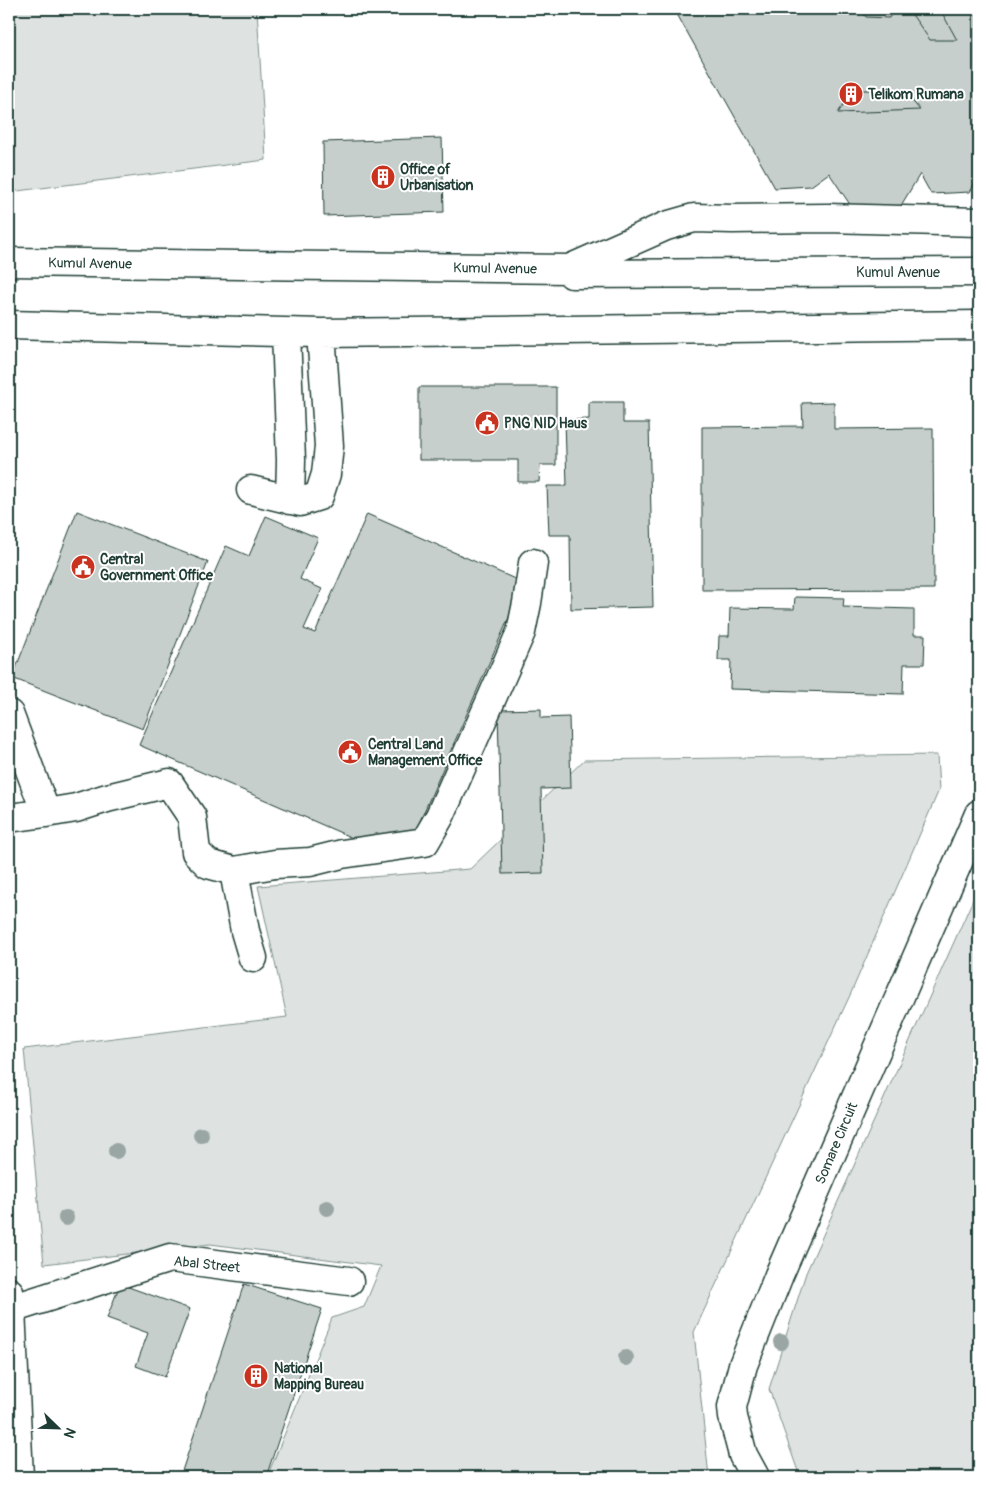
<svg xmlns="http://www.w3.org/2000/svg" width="988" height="1486" viewBox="0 0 988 1486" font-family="Pangolin,sans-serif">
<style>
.green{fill:#dee3e2;stroke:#7e908b}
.building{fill:#c7cfcc;stroke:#1f3d34}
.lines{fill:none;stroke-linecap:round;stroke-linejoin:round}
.minor-casing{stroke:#1f3d34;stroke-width:31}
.minor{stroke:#fff;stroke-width:28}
.tree{fill:#99a6a3}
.labels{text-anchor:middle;stroke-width:4;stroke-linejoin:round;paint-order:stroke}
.poi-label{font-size:14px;font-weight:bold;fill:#1f3d34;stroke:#fff;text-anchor:start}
.street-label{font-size:14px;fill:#1f3d34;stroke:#fff}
</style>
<rect width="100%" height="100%" fill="#fff"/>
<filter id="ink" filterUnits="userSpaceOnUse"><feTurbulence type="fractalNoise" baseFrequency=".02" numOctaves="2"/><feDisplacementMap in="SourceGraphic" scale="10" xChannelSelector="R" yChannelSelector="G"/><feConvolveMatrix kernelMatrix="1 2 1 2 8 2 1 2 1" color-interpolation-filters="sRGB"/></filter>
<g filter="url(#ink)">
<!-- green -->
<path class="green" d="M9 9H257L266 160 9 192Z
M937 755 939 790 851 993 694 1332 709 1477H267L332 1318 364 1307 381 1266 210 1244 44 1264 24 1049 287 1017 258 886 470 869 584 760Z
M979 886V1477H800L769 1389 806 1273Z"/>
<!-- building -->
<path class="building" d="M683 9H979V176L970 192 931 194 920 174 897 212H855L829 173 811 186 775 188 678 16Z
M860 9H894L889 18 866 17Z
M908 9H940L957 40H930Z
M853 90H903L920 110 838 113Z
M442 138 444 212 324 216 323 142Z
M419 387H556V465H540L539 482H518V460H419Z
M589 402H623V423H649L653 607 571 609 570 535H549L547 486H567L565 420 589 419Z
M834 402V429L933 428 934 589 702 590V427L803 426 802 403Z
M77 511 208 562 143 729 12 678Z
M367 514 524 583 403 860 139 745 226 546 249 556 266 516 318 538 300 579 322 589 304 629 315 633Z
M795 597 844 598 843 607 914 609V635H925L924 664H904L903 694 730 689 731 660H718L719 636H729L730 608 794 609Z
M541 709V718L569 717 571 788 541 789 543 873 502 874 498 710Z
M120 1284 190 1309 165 1377 136 1366 148 1333 107 1318Z
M244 1284 322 1309 266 1477H180Z"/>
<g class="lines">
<defs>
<path id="minor" d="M9 262 569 269 572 274 979 272
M569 269 666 226 694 218 732 219 827 218 979 222
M9 325 321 333 979 325
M286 333 291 460 290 500
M251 490 300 502 319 496 326 474 329 446 321 333
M9 714 46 813 76 808 107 798 169 783 192 817 196 852 208 864 234 871 245 931 253 958
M9 818 46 813
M234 871 275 864 310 862 342 854 425 842 440 816 521 632 527 603 533 563
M9 1292 11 1309 19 1477
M11 1309 170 1258 349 1281
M755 1477 743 1455 733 1417 732 1407 743 1365 779 1275 979 814"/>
</defs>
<!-- minor casing -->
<use href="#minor" class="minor-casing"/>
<!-- minor -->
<use href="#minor" class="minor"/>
</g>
<!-- trees -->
<g class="tree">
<circle cx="201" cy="1135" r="8"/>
<circle cx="116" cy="1151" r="8"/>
<circle cx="327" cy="1208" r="8"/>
<circle cx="66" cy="1218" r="8"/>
<circle cx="781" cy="1342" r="8"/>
<circle cx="626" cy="1358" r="8"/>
</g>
</g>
<!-- icons -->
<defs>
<symbol id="building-disc" viewBox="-11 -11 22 22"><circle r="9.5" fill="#c8321e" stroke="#fff"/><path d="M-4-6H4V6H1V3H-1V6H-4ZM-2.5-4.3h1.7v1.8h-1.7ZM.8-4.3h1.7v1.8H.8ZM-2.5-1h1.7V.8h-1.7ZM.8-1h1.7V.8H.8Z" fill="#fff"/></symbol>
<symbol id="civic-disc" viewBox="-11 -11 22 22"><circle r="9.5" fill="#c8321e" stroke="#fff"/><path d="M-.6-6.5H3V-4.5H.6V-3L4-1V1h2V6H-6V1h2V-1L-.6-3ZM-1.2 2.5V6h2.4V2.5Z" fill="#fff"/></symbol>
</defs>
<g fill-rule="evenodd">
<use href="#building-disc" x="837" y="80" width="28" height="28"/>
<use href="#building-disc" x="369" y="163" width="28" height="28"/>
<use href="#civic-disc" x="473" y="409" width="28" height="28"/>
<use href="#civic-disc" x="69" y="553" width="28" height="28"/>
<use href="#civic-disc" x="336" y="738" width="28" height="28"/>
<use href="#building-disc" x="242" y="1362" width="28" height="28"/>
</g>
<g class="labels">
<!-- poi labels -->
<g class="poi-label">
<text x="868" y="99">Telikom Rumana</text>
<text x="400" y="174">Office of<tspan x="400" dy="16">Urbanisation</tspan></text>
<text x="504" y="428">PNG NID Haus</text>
<text x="100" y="564">Central<tspan x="100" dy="16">Government Office</tspan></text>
<text x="368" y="749">Central Land<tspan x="368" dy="16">Management Office</tspan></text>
<text x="274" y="1373">National<tspan x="274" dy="16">Mapping Bureau</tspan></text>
</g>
<!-- street labels -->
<g class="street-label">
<text transform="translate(90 263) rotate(1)" y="5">Kumul Avenue</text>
<text transform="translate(495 268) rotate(1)" y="5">Kumul Avenue</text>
<text x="898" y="277">Kumul Avenue</text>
<text transform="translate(836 1143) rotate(-67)" y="5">Somare Circuit</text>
<text transform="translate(207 1264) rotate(6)" y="5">Abal Street</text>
</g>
</g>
<!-- margin -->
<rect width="988" height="1486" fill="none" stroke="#fff" stroke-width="30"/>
<rect x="15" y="15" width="958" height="1456" fill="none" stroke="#1f3d34" stroke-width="2" filter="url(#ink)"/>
<!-- north arrow -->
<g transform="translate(58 1428) rotate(113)" stroke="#ffffff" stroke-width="4" paint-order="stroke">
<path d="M0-4L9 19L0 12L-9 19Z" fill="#1f3d34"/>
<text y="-8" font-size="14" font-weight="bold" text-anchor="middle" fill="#1f3d34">N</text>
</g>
</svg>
